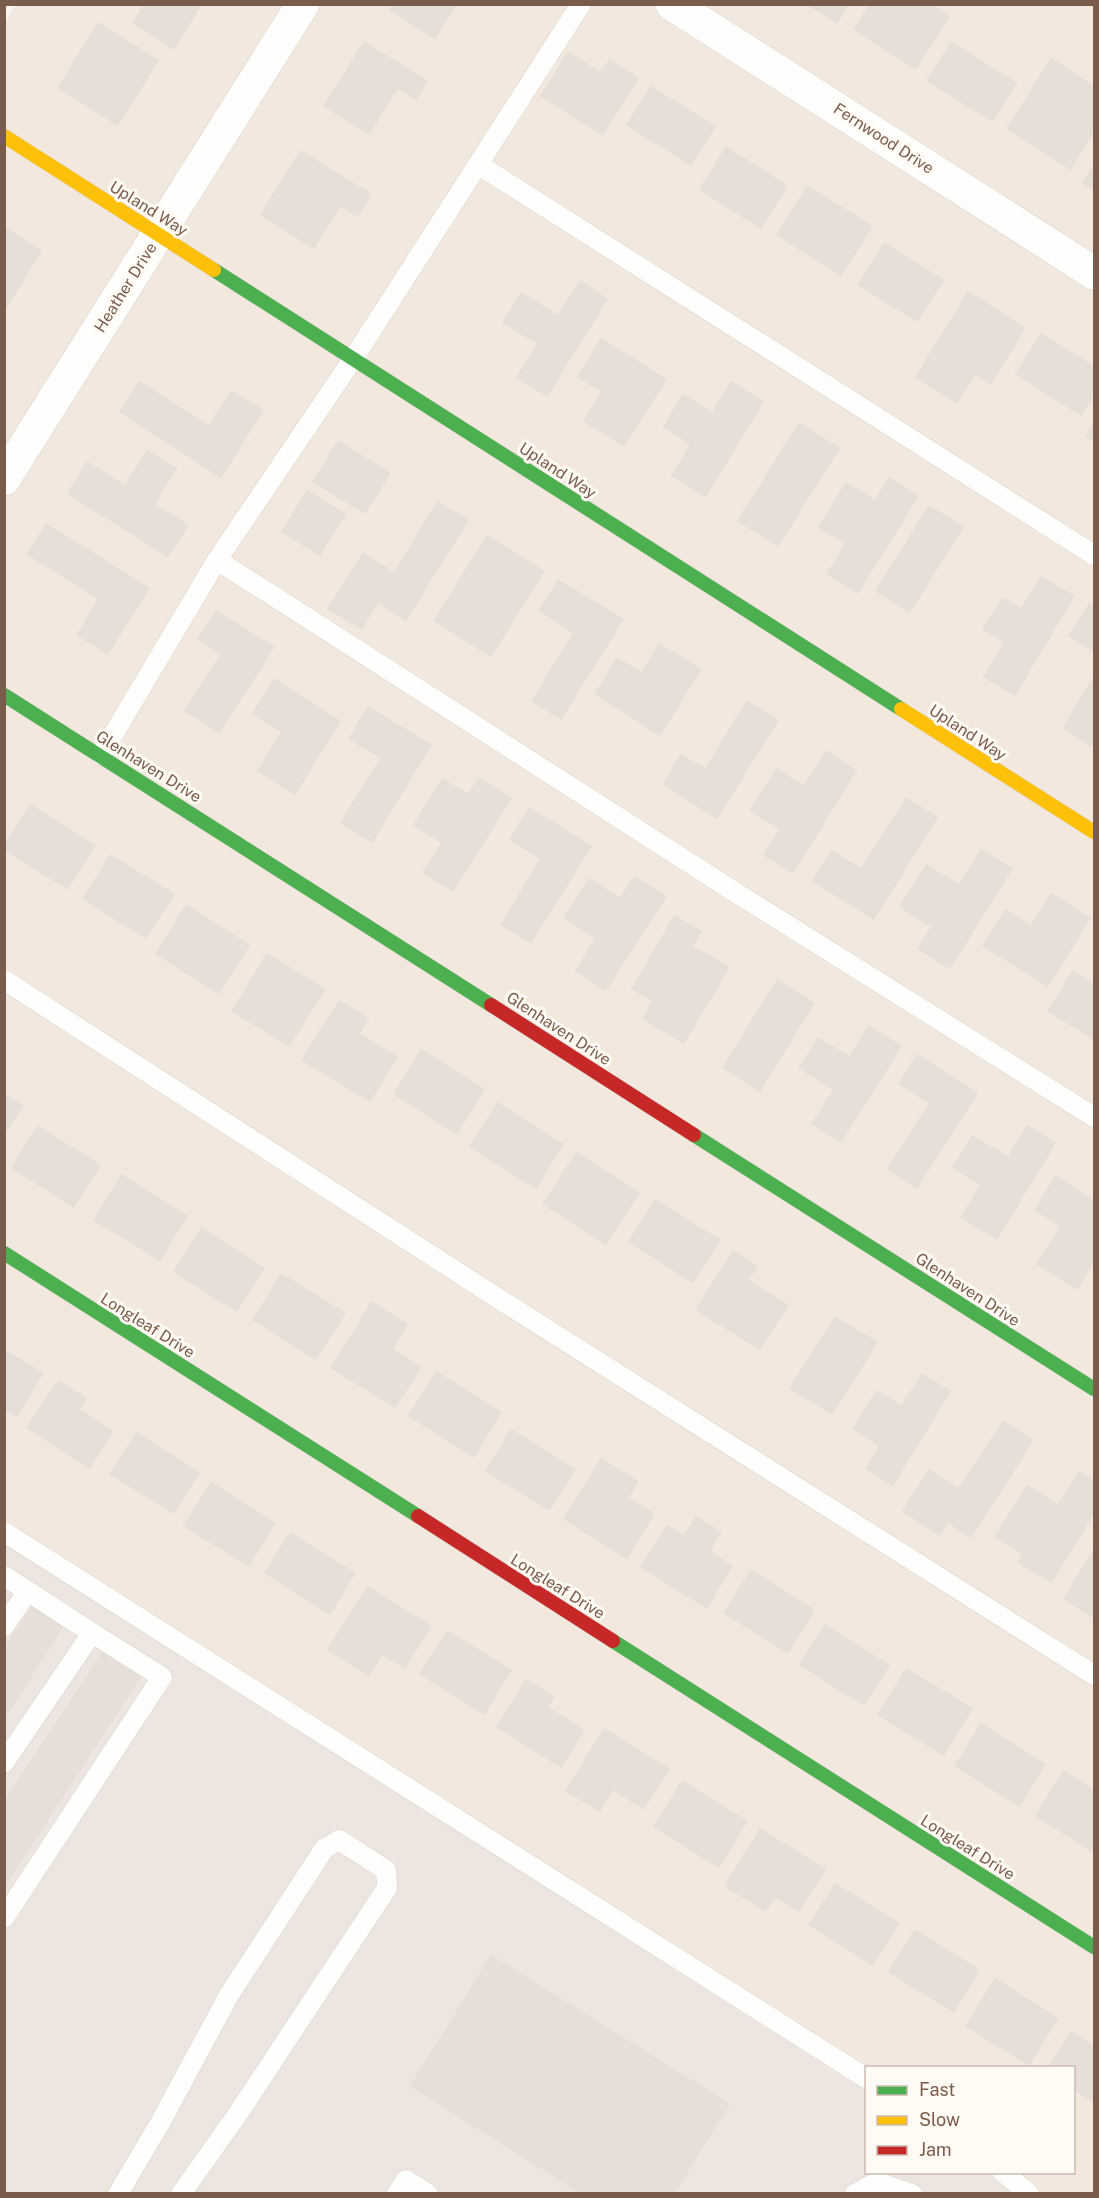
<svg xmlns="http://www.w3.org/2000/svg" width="1099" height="2198" viewBox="0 0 1099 2198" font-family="'Public Sans',sans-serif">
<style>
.residential{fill:#f2e8de}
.industrial{fill:#ede5e0}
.building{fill:#e6ded7}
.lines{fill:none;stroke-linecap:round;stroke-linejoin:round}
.lane-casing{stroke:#d7d1cb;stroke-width:21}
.street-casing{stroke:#d7d1cb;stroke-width:34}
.fast-casing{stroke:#d9d2cb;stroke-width:15}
.slow-casing{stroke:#d9d2cb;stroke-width:15}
.jam-casing{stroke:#d9d2cb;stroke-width:15}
.lane{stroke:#fefefd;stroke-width:20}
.street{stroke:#fefefd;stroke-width:33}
.fast{stroke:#4caf50;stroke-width:14}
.slow{stroke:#ffc107;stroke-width:14}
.jam{stroke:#c62828;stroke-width:14}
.labels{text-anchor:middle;stroke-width:6;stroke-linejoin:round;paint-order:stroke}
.street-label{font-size:16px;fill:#7a5c4d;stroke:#fffaf3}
</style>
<rect width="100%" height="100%" fill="#f9f5f0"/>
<!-- residential -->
<path class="residential" d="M16 4 1094 5V2193H1018L991 2173 1074 2172V2068H866V2091L5 1543 4 23Z"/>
<!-- industrial -->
<path class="industrial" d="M4 1543 866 2091V2172L989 2173 1012 2193H5Z"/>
<!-- building -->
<path class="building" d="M144 4H202L174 50 132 23Z
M392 4H457L435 39 389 10Z
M806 4H850L837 24Z
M869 4H932L950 16 916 70 853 30Z
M98 22 159 60 118 126 57 88Z
M364 41 428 81 416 100 398 89 369 135 323 106Z
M951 41 1017 83 993 122 926 81Z
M568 51 600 72 609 59 639 78 603 136 540 96Z
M1051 58 1094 85V132L1071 170 1006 129Z
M651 86 716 126 691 166 626 125Z
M726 146 788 186 761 229 699 190Z
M300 150 372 194 358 217 341 206 314 249 260 215Z
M1094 163V191L1082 183Z
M807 185 873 226 841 276 776 235Z
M5 227 42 251 5 311Z
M884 242 944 280 917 322 857 285Z
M580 280 608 299 547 397 516 378 537 344 502 323 521 292 558 315Z
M968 291 1026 328 991 385 975 375 957 404 915 377Z
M1041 333 1094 366V395L1081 416 1015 374Z
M601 338 667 379 624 447 583 421 601 392 577 377Z
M139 381 209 425 231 390 264 410 221 478 119 412Z
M731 381 764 401 706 497 671 476 690 444 663 427 683 393 712 412Z
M799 422 840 448 778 547 737 521Z
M1094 422V442L1085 436Z
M338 440 391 473 365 514 312 482Z
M147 450 177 468 155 504 189 525 168 557 67 494 87 461 125 485Z
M889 477 919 496 858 594 826 574 845 544 818 527 846 482 875 500Z
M307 490 346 514 320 556 281 532Z
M437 501 469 520 406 621 378 603 362 630 327 609 363 552 394 572Z
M929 505 964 527 910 613 875 591Z
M46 523 150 588 108 655 76 635 98 599 26 554Z
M487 535 545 571 491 657 433 621Z
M1041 576 1075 596 1015 696 983 677 1004 642 982 629 1002 597 1021 608Z
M558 579 624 619 561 720 531 701 573 633 538 611Z
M1089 603 1094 607V652L1068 636Z
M216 610 275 647 219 733 184 711 220 654 197 639Z
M659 643 702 669 660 736 594 694 617 657 641 672Z
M1094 675V742L1092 747 1062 728Z
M274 678 341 721 295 795 257 771 281 732 252 714Z
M747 700 779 720 717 819 662 784 681 754 705 768Z
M368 706 432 745 372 843 340 823 380 758 348 739Z
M826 750 857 770 793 874 763 855 779 829 749 811 776 768 804 786Z
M479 777 512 798 453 892 422 873 441 843 413 825 442 778 468 794Z
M906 797 938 817 874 920 812 881 831 850 861 868Z
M30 804 96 845 68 890 4 850V845Z
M529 807 592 846 531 943 500 925 540 859 509 840Z
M981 849 1013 868 950 969 917 949 931 927 899 907 926 864 959 884Z
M110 854 175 894 146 939 82 899Z
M634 876 667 896 606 991 575 971 595 938 563 918 589 878 620 898Z
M1051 893 1091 918 1048 987 982 946 1005 909 1031 925Z
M186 904 250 945 219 994 155 954Z
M674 915 702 931 693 946 730 967 684 1044 642 1019 652 1001 631 989Z
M267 953 326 989 289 1047 231 1011Z
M1073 970 1094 984V1040L1047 1011Z
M777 979 815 1003 760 1092 722 1068Z
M339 1000 369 1018 360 1033 398 1057 370 1102 301 1060Z
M868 1025 902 1046 841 1143 811 1124 833 1090 798 1068 818 1037 849 1056Z
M421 1049 485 1089 457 1135 393 1094Z
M917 1054 978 1093 917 1189 887 1169 929 1104 898 1084Z
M4 1094 24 1106 4 1135Z
M497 1102 564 1144 536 1189 469 1147Z
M37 1125 101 1165 74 1208 11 1168Z
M1027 1125 1056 1143 997 1240 960 1217 980 1185 952 1168 972 1135 1008 1156Z
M576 1152 640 1192 606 1245 542 1204Z
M121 1174 188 1216 160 1261 93 1220Z
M1056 1175 1094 1200V1261L1077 1290 1036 1264 1060 1226 1034 1210Z
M655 1199 721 1240 693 1283 628 1242Z
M201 1227 265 1268 237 1312 173 1272Z
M733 1250 758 1266 749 1280 789 1305 760 1350 695 1310Z
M281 1273 346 1313 316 1360 252 1320Z
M372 1301 408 1324 393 1349 422 1367 395 1408 330 1368Z
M835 1316 878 1342 832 1415 789 1388Z
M4 1349 44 1373 17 1417 4 1409Z
M436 1371 502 1412 474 1458 408 1416Z
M922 1373 951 1391 893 1486 865 1469 879 1446 852 1429 876 1390 901 1405Z
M58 1380 87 1398 80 1409 114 1431 90 1469 26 1428Z
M1003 1420 1034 1440 971 1538 948 1523 940 1536 902 1511 929 1469 958 1488Z
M511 1429 576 1469 550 1511 485 1471Z
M136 1432 200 1472 174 1514 109 1474Z
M601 1458 639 1481 629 1497 655 1514 627 1559 563 1519Z
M1079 1471 1094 1481V1514L1052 1583 1017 1562 1022 1554 994 1537 1027 1485 1058 1504Z
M211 1482 276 1523 249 1567 183 1526Z
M696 1516 722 1532 710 1551 733 1566 707 1609 640 1567 667 1525 684 1535Z
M290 1532 356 1573 330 1615 264 1573Z
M1094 1548V1619L1063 1599Z
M751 1569 815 1610 788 1654 723 1613Z
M367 1586 432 1626 405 1669 382 1655 369 1676 327 1650Z
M32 1605 64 1626 4 1720V1648Z
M824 1624 890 1665 864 1706 799 1665Z
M447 1630 512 1670 484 1715 419 1674Z
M102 1652 141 1677 4 1888V1801Z
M906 1668 973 1708 944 1756 877 1715Z
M526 1679 555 1697 548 1707 585 1730 561 1768 496 1727Z
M981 1723 1046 1764 1020 1807 954 1766Z
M604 1728 670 1769 644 1810 613 1790 600 1812 565 1791Z
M1063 1770 1094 1790V1853L1035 1816Z
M682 1780 748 1821 719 1868 653 1827Z
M760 1828 826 1869 799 1912 775 1897 766 1912 724 1886Z
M835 1883 900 1923 873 1966 808 1925Z
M915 1929 980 1970 954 2013 888 1972Z
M491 1955 730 2104 674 2194H581L410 2086Z
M995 1978 1059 2018 1029 2066 965 2026Z
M1071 2031 1094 2046V2103L1074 2090V2068H1048Z"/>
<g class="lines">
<defs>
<path id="lane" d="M479 165 1094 555
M217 560 727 887 1094 1117
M101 755 217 560 353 359 581 4
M4 980 510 1306 1094 1675
M4 1532 866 2078
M4 1576 92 1633 4 1763
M4 1626 28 1591
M4 1918 162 1677 92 1633
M1003 2172 1029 2194
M118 2194 160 2123 229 1995 324 1849 339 1840 386 1870 387 1888 237 2115 181 2194
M397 2194 406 2180 428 2194
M855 2194 877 2182 912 2194"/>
<path id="street" d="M672 4 1094 273
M4 479 303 4"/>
<path id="fast" d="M214 270 901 709
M4 695 491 1005
M694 1135 1094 1389
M4 1253 418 1516
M613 1641 1094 1947"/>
<path id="slow" d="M4 136 214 270
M901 709 1094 832"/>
<path id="jam" d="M491 1005 694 1135
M418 1516 613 1641"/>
</defs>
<!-- lane casing -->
<use href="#lane" class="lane-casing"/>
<!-- street casing -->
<use href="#street" class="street-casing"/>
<!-- fast casing -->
<use href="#fast" class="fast-casing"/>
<!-- slow casing -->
<use href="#slow" class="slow-casing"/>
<!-- jam casing -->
<use href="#jam" class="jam-casing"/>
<!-- lane -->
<use href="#lane" class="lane"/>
<!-- street -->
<use href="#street" class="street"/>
<!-- fast -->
<use href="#fast" class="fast"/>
<!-- slow -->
<use href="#slow" class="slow"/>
<!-- jam -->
<use href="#jam" class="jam"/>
</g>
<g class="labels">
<!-- street labels -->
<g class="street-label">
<text transform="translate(884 138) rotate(33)" y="6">Fernwood Drive</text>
<text transform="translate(149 208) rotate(32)" y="6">Upland Way</text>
<text transform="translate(125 287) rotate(-58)" y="6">Heather Drive</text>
<text transform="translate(558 470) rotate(33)" y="6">Upland Way</text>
<text transform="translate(968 732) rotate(33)" y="6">Upland Way</text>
<text transform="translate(149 766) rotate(32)" y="6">Glenhaven Drive</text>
<text transform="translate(559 1028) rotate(33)" y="6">Glenhaven Drive</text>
<text transform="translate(968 1289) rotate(33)" y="6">Glenhaven Drive</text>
<text transform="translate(148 1325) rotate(32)" y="6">Longleaf Drive</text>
<text transform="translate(558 1586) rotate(32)" y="6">Longleaf Drive</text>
<text transform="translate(968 1847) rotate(32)" y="6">Longleaf Drive</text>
</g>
</g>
<!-- border -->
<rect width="1099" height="2198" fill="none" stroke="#7a5c4d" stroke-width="12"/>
<!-- legend -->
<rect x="865" y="2066" width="210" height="108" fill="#fffaf3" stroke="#cabbb1" stroke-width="1.5"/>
<rect x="877" y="2086" width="30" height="9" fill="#4caf50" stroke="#cabbb1" stroke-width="1.5"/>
<text x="919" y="2096" font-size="18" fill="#7a5c4d">Fast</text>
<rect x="877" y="2116" width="30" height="9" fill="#ffc107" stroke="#cabbb1" stroke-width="1.5"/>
<text x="919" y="2126" font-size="18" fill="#7a5c4d">Slow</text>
<rect x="877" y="2146" width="30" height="9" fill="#c62828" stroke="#cabbb1" stroke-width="1.5"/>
<text x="919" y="2156" font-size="18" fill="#7a5c4d">Jam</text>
</svg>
